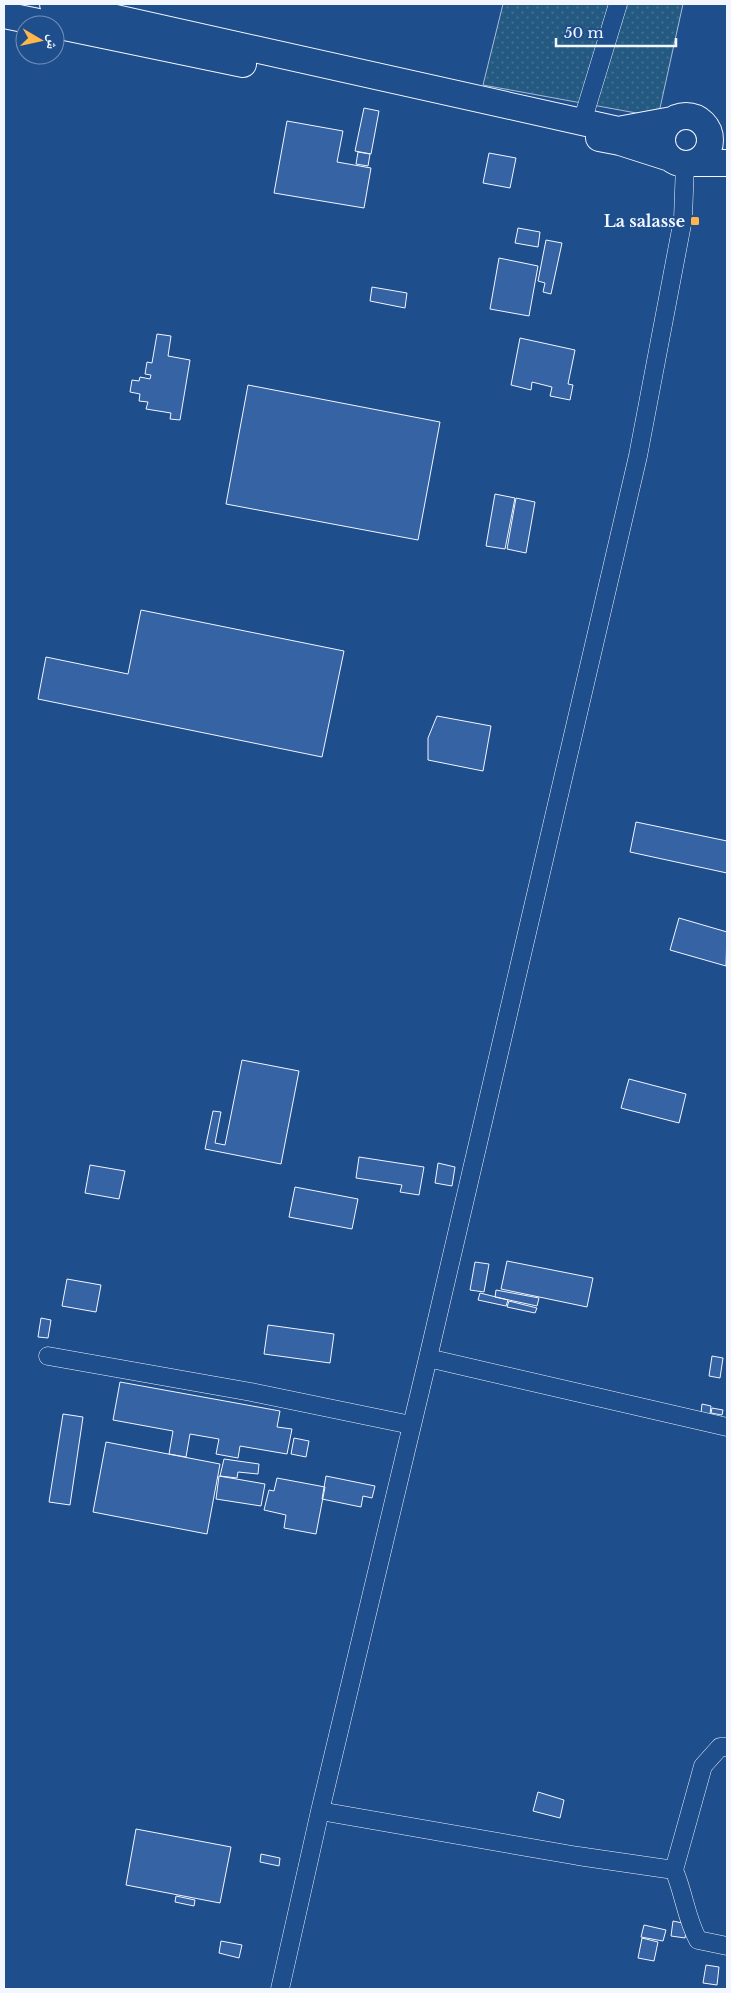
<svg xmlns="http://www.w3.org/2000/svg" width="731" height="1993" viewBox="0 0 731 1993" font-family="'Libre Baskerville','Noto Naskh Arabic',serif">
<style>
.park{fill:url(#park-dots);stroke:#a8bbd7}
.building{fill:#3563a3;stroke:#f2f6ff}
.lines{fill:none;stroke-linecap:round;stroke-linejoin:round}
.minor-casing{stroke:#f2f6ff;stroke-width:19}
.highway-casing{stroke:#f2f6ff;stroke-width:28}
.minor{stroke:#1f4e8c;stroke-width:18}
.highway{stroke:#1f4e8c;stroke-width:26}
.poi-dot{fill:#ffb74d;stroke:#1f4e8c;stroke-width:2}
.labels{text-anchor:middle;stroke-width:4;stroke-linejoin:round;paint-order:stroke}
.poi-label{font-size:16px;font-weight:bold;fill:#f2f6ff;stroke:#1f4e8c;text-anchor:end}
</style>
<defs>
<pattern id="park-dots" width="8" height="8" patternUnits="userSpaceOnUse" patternTransform="scale(1.25)"><rect width="8" height="8" fill="#245a82"/><path d="M2 2h.1M6 6h.1" fill="none" stroke="#447295" stroke-width="1.8" stroke-linecap="round"/></pattern>
</defs>
<rect width="100%" height="100%" fill="#1f4e8c"/>
<!-- park -->
<path class="park" d="M503 4H683L658 117 483 85Z"/>
<!-- building -->
<path class="building" d="M364 108 379 111 371 154 355 151Z
M287 121 343 131 337 162 371 168 364 208 274 193Z
M358 152 370 154 368 166 356 164Z
M489 153 516 158 510 188 483 183Z
M518 228 540 232 538 247 515 243Z
M546 240 562 243 551 294 543 292 545 283 538 281Z
M499 258 538 266 529 316 490 309Z
M372 287 407 293 405 308 370 301Z
M157 334 171 336 168 356 190 360 180 420 170 419 171 413 146 409 148 402 139 401 140 394 130 392 132 380 139 381 140 377 150 379 151 375 145 374 147 362 152 363Z
M520 338 575 350 568 384 573 385 570 400 550 396 552 387 532 382 531 390 511 385Z
M248 385 440 422 418 540 226 504Z
M495 494 515 498 505 549 486 546Z
M516 498 535 502 526 553 507 549Z
M141 610 344 651 322 757 38 699 46 657 128 674Z
M437 716 491 726 483 771 428 760V738Z
M636 822 727 841V873L630 852Z
M679 918 727 932 726 966 670 950Z
M242 1060 299 1071 281 1164 205 1149 213 1111 221 1112 215 1143 225 1145Z
M629 1079 686 1094 679 1123 621 1108Z
M359 1157 424 1167 419 1195 400 1192 402 1185 356 1178Z
M438 1163 455 1167 452 1186 435 1183Z
M90 1165 125 1171 119 1199 85 1193Z
M295 1187 358 1199 352 1229 289 1217Z
M507 1261 593 1278 587 1307 501 1289Z
M475 1262 489 1264 484 1292 470 1290Z
M67 1279 101 1285 96 1312 62 1306Z
M496 1290 539 1298 537 1306 495 1297Z
M480 1293 508 1300 506 1306 478 1300Z
M509 1301 537 1308 535 1313 507 1307Z
M41 1318 51 1320 48 1338 38 1337Z
M268 1325 334 1334 330 1363 264 1354Z
M712 1356 723 1358 720 1378 709 1376Z
M120 1382 280 1411 277 1427 292 1429 287 1454 240 1446 238 1458 216 1454 219 1439 190 1434 186 1457 169 1454 173 1431 113 1420Z
M702 1404 711 1406 710 1414 701 1413Z
M712 1408 723 1410 722 1415 711 1413Z
M63 1414 83 1417 70 1505 49 1502Z
M294 1438 309 1441 306 1457 291 1454Z
M106 1442 220 1464 207 1534 93 1512Z
M224 1459 259 1464 258 1474 238 1472 237 1478 220 1476Z
M219 1476 265 1484 261 1506 216 1499Z
M326 1476 375 1486 372 1498 363 1496 361 1507 322 1499Z
M277 1478 325 1487 316 1534 284 1528 286 1515 264 1510 269 1490 274 1491Z
M538 1792 564 1800 560 1818 533 1811Z
M136 1829 231 1847 220 1903 126 1885Z
M261 1854 280 1858 279 1866 260 1862Z
M176 1896 195 1900 194 1906 175 1902Z
M673 1921 687 1924 685 1938 671 1936Z
M644 1925 666 1930 663 1941 641 1937Z
M642 1938 658 1942 654 1961 638 1958Z
M221 1941 242 1945 239 1958 219 1953Z
M706 1965 719 1967 717 1985 703 1983Z"/>
<g class="lines">
<defs>
<path id="minor" d="M582 122 618 4
M48 1356 251 1392 411 1425
M428 1358 727 1427
M727 1747H720L703 1766 674 1870C684 1893 686 1918 698 1940L727 1946
M320 1811 578 1856 674 1870
M280 1989 320 1811 428 1358 638 456 683 219 685 164"/>
<path id="highway" d="M53 4 618 130 672 120
M4 15 53 25
M55 25 243 64
M662 140a24 24 0 1 1 48 0a24 24 0 1 1-48 0Z
M599 138 620 142 670 158
M694 163H727"/>
</defs>
<!-- minor casing -->
<use href="#minor" class="minor-casing"/>
<!-- highway casing -->
<use href="#highway" class="highway-casing"/>
<!-- minor -->
<use href="#minor" class="minor"/>
<!-- highway -->
<use href="#highway" class="highway"/>
</g>
<!-- markers -->
<rect class="poi-dot" x="690" y="216" width="10" height="10" rx="2.5"/>
<g class="labels">
<!-- poi labels -->
<g class="poi-label">
<text x="685" y="227">La salasse</text>
</g>
</g>
<!-- border -->
<rect width="731" height="1993" fill="none" stroke="#f2f6ff" stroke-width="10"/>
<!-- north arrow -->
<g transform="translate(40 40) rotate(99)"><circle r="24" fill="#1f4e8c" stroke="#7391ba"/>
<path d="M0-4L9 19L0 12L-9 19Z" fill="#ffb74d"/>
<text y="-8" font-size="14" font-weight="bold" text-anchor="middle" fill="#f2f6ff">ش</text>
</g>
<!-- scale -->
<path d="M556 38v8h120v-8" fill="none" stroke="#f2f6ff" stroke-width="2.5"/>
<text x="564" y="38" font-size="15" fill="#f2f6ff" stroke="#1f4e8c" stroke-width="4" paint-order="stroke">50 m</text>
</svg>
